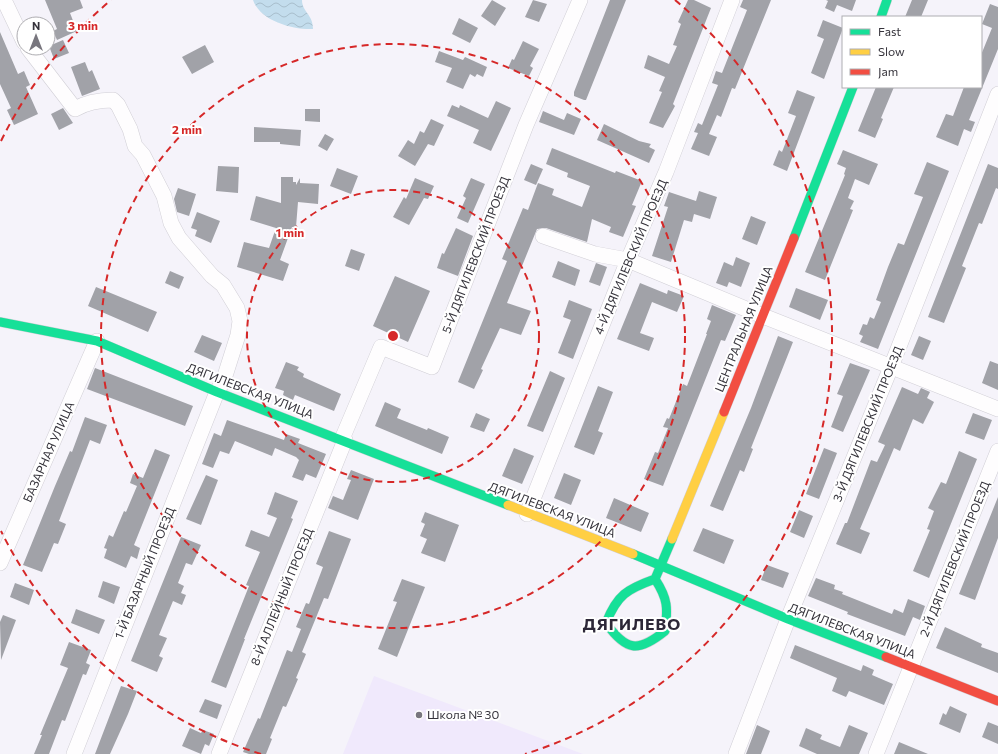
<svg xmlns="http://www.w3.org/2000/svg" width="998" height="754" viewBox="0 0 998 754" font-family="Commissioner,sans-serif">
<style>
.built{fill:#f0e9fc}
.water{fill:url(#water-waves)}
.building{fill:#a1a2a8}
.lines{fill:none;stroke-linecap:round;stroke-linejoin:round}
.street-casing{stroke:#d1cfd6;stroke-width:16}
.fast-casing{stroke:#d1cfd6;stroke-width:10}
.slow-casing{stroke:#d1cfd6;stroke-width:10}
.jam-casing{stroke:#d1cfd6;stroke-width:10}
.street{stroke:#fefdfe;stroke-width:15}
.fast{stroke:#16e098;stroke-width:9}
.slow{stroke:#ffcf43;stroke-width:9}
.jam{stroke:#f24e42;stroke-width:9}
.ring{fill:none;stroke:#d62828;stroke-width:2;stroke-dasharray:7 5}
.poi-dot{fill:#78767e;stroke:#fff;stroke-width:1.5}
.labels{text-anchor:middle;stroke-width:4;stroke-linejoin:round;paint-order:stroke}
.street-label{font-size:12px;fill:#35333b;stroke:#fff}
.poi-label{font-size:12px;fill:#35333b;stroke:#fff;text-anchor:start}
.district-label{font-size:16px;font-weight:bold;letter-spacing:1px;fill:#2d2838;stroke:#fff}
.centre{fill:#d62828;stroke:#fff;stroke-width:2}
.ring-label{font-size:12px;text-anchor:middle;font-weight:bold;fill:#d62828;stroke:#fff;stroke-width:4;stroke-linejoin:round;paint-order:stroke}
</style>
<defs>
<pattern id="water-waves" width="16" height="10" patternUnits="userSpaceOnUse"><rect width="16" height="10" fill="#c3dded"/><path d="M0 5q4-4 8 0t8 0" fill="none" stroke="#a8becc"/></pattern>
</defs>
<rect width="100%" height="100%" fill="#f5f3fa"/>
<!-- built -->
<path class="built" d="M374 676 583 754H343Z"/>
<!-- water -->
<path class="water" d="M253 0H302C302 12 313 14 313 29 293 30 260 21 253 0Z"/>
<!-- building -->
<path class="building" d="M45 0H80L83 8 70 13 77 31 57 40 53 31 57 29Z
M492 0 506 8 495 26 481 16Z
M533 0 547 4 539 22 525 17Z
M610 0H626L586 100H584L574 96V92Z
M688 0H694L711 8 673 104 675 106 663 128 649 123 662 92 659 91 665 77 644 68 648 55 669 64 677 46 673 45 681 24 678 22Z
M743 0H771L735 89 732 88 721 117 717 115 709 134 717 137 709 156 691 149 698 133 694 132 698 123 702 125 718 85 712 83 716 71 722 73 747 10 740 7Z
M826 0H856L852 11 837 5 834 12 825 8 828 1Z
M912 0H928L921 17H905Z
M990 4 998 7V49L969 120 975 122 971 132 964 129 958 146 936 137 946 114 953 116 964 87H981V55L992 28 982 24Z
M459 18 478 28 470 43 452 34Z
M823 20 843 28 824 79 811 73 824 39 817 36Z
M0 32 18 74 24 71 30 85 26 87 38 114 14 125 7 110 11 108 0 84Z
M63 40 69 53 54 59 49 46Z
M523 41 539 49 530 66 533 68 529 76 508 68 512 59 514 60Z
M205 45 214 62 192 74 182 57Z
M439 51 463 60 465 57 487 67 483 77 477 74 475 77 470 74 463 89 446 82 452 68 435 62Z
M85 62 89 72 92 70 100 89 82 96 71 67Z
M876 87H894L881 118 883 119 875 138 858 131Z
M797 90 815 97 787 171 773 165 779 150 782 152 796 116 788 113Z
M496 101 511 108 491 151 473 143 479 130 447 116 452 105 459 108 460 105 488 118Z
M63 108 73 123 59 130 51 114Z
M305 109H320V122L305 121Z
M543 111 564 120 567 113 581 119 574 135 539 122Z
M431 119 444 125 434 146 428 144 415 166 398 156 408 140 414 144 420 131 424 133Z
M604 124 639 141 651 144 649 147 655 150 649 163 597 140Z
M254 127 301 130 300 146 280 144V142H254Z
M325 134 334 139 327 151 318 146Z
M552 148 615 173 616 171 642 181 632 205 636 206 623 237 609 232 611 227 592 219 587 242 546 228 537 229 507 303 531 311 521 335 500 328 481 369 483 370 474 389 458 382 507 261 502 259 523 208 528 210 538 183 554 189 552 195 582 207 590 186 567 177 568 173 546 164Z
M843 150 878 164 869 185 855 179 848 198 854 201 850 209 853 210 825 280 805 272 845 175 844 174 846 168 837 164Z
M927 162 949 171 878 349 860 342 863 336 859 334 863 324 867 325 870 317 874 319 881 302 876 300 888 267 898 243 904 245 923 197 914 194Z
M531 164 543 169 536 185 524 180Z
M988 164 998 168V189L996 188 982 224 979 223 962 266 966 268 944 323 928 317Z
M218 166 239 167 238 193 216 191Z
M337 168 358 176 351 194 330 186Z
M281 177H293V182H296V185L300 178V183L319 184 318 204 298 202 296 227H292L280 260 289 264 283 281 237 267 244 242 269 248 276 228 250 220 256 196 281 203Z
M415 178 434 186 428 199 424 198 409 225 393 217 404 197 406 199Z
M471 178 485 184 468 223 457 218 466 198 463 196Z
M178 188 196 194 189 216 177 212 174 199Z
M699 191 717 197 710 219 694 214 692 222 684 220 671 262 652 256 668 207 664 206 669 192 696 201Z
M197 212 220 221 211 243 195 236 197 230 191 228Z
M751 216 766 222 757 245 742 239Z
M456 228 473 236 458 276 437 268 442 253 444 254Z
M351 249 365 254 359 271 345 266Z
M736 257 750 263 741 287 729 282 727 287 716 283 724 262 733 266Z
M558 261 580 270 575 286 552 277Z
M596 263 607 267 600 286 589 282Z
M170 271 184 277 179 289 165 283Z
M395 276 430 291 408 342 373 326Z
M640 283 667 294 668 290 684 296 677 312 652 302 640 333 654 338 649 351 617 339Z
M96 287 157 312 148 332 88 306Z
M796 288 828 300 820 320 789 307Z
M569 300 592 309 573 359 558 353 571 320 563 317Z
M712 305 736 315 725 341 721 340 663 486 644 479 655 452 658 453 668 428 663 427 667 418 669 419 683 384 687 386 707 334H706L711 321 707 319Z
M202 335 222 343 214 361 194 352Z
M778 336 793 342 751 448 753 449 744 472 740 470 723 511 710 506 751 408Z
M919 336 931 341 923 360 911 355Z
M990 361 998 364V390L982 383Z
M286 362 299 367 297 370 304 374 303 377 341 394 334 411 295 395 293 400 283 395 284 391 275 388Z
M850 363 870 370 843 432 831 427 843 396 837 394Z
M95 368 193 406 185 426 87 389Z
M550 371 565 378 543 432 527 426Z
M598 386 613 392 598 431 603 433 594 455 574 447Z
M902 387 918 394 921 388 930 392 927 398 934 402 923 424 913 419 900 451 894 448 860 529 870 533 861 554 836 544 845 523H847L871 460 877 462 885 445 878 442Z
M385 402 401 409 397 418 427 430 428 428 449 437 442 454 375 426Z
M476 413 490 419 484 432 470 427Z
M973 413 992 420 984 440 965 433Z
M85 417 107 425 100 444 90 440 59 521 66 524 58 544 54 543 42 572 23 565 55 486 70 451 72 452Z
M227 420 284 440 286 434 300 439 298 443 326 454 316 478 306 474 303 481 292 477 299 460 296 457 275 448 272 456 235 441 229 454 220 451 213 468 202 464 214 433 221 436Z
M514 448 534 456 522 484 502 476Z
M824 448 837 453 819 499 806 494Z
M155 449 170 455 134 545 140 548 137 559 131 556 126 568 104 558 107 549 104 548 109 535 113 537 124 511 126 512 137 486 130 483 133 474 143 478Z
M959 451 977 459 929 578 913 571 930 530 927 529 934 511 928 508 941 482 946 484Z
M351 470 374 479 358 520 328 508 333 496 343 500 351 480 347 479Z
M564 473 581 480 571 505 554 498Z
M206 475 218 480 201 525 186 519Z
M275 492 298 501 291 518 293 519 244 639H245L226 688 211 682 249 586 246 585 260 552 245 546 251 530 269 537 277 518 267 514Z
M998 497V538L975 600 959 594Z
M614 498 649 513 641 532 606 518Z
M799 510 813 516 804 538 790 532Z
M425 512 459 525 445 562 421 553 427 539 420 536 425 524 421 522Z
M703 528 734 540 724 564 693 551Z
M329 531 351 539 328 599 324 598 302 652 306 654 296 678 298 679 286 707 283 706 270 738 272 739 266 754H249L243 752 258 718 260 719 287 650 292 652 301 629 296 627 306 603 309 604 323 567 316 564Z
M181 537 201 545 192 565 186 563 178 583 184 586 181 593 186 595 182 605 173 601 159 635 167 638 159 656 163 658 157 672 131 661Z
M767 565 789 573 783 588 761 580Z
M816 578 835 585 834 589 843 592 842 594 892 614 894 609 903 613 908 599 925 606 920 620 913 617 905 636 847 614 848 612 808 596Z
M402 579 425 587 397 657 378 649 397 602 393 601Z
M103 581 120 587 114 604 98 597Z
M15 583 34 590 29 605 10 597Z
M76 609 105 620 99 634 71 623Z
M3 615 16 620 1 660 0 622Z
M945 627 982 644 981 647 998 653V673L936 648Z
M69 642 91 650 86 663 90 665 86 675 83 674 65 721 62 720 49 754H34L42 735H40L68 668 60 665Z
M795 645 861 671 863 665 874 670 872 675 893 684 884 705 849 691 846 697 832 691 837 678 790 658Z
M121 686 137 691 128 714 110 754H95Z
M205 699 222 705 217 719 199 712Z
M950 706 967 714 960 733 939 724 943 713 946 715Z
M988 722 998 726V744L982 737Z
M757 725 770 731 761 754H746Z
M849 725 868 733 859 754H817L799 746 806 728 822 735 820 739 840 747Z
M190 728 201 733 203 730 214 734 209 746 205 744 201 754 182 746Z
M899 742 928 754H894Z"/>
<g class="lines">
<defs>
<path id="street" d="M4 0 24 42
M28 48 75 109C87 102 99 100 113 100L118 105 130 129 135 146 143 155 164 196 171 223 179 238 212 276 223 285 237 308 240 321 238 335 224 379 217 392 74 754
M543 236 595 254 628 260 763 316 998 409
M342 439 381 347 432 367 526 125 580 0
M527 514 628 260 666 172 732 0
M0 563 97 341
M219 754 345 440
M736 754 788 619 891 367 998 94
M876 754 998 451"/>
<path id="fast" d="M881 17 887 0
M794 238 853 87
M0 322 97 341 217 392 508 505
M633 554 788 619 886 657
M655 579C668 599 668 608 665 631 638 653 626 651 606 623 617 595 627 589 655 579L672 539"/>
<path id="slow" d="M508 505 633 554
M672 539 724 412"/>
<path id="jam" d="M724 412 794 238
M886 657 998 701"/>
</defs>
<!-- street casing -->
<use href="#street" class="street-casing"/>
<!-- fast casing -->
<use href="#fast" class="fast-casing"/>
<!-- slow casing -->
<use href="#slow" class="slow-casing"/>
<!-- jam casing -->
<use href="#jam" class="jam-casing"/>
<!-- street -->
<use href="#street" class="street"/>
<!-- fast -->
<use href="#fast" class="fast"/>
<!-- slow -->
<use href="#slow" class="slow"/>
<!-- jam -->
<use href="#jam" class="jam"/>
</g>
<!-- distance rings -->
<g class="ring">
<circle cx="393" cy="336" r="146"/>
<circle cx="393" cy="336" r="292"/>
<path d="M261 754A438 438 0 0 1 1 531M1 141A438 438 0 0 1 111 0M675 0A438 438 0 0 1 525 754"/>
</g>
<!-- markers -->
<circle class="poi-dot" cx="419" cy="715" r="4"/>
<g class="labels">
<!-- street labels -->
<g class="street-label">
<text transform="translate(476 255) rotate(-69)" y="4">5-Й ДЯГИЛЕВСКИЙ ПРОЕЗД</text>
<text transform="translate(631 257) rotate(-67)" y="4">4-Й ДЯГИЛЕВСКИЙ ПРОЕЗД</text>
<text transform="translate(744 329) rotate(-68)" y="4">ЦЕНТРАЛЬНАЯ УЛИЦА</text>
<text transform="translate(250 391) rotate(21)" y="4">ДЯГИЛЕВСКАЯ УЛИЦА</text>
<text transform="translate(868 424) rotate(-68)" y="4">3-Й ДЯГИЛЕВСКИЙ ПРОЕЗД</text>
<text transform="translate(49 452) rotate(-66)" y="4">БАЗАРНАЯ УЛИЦА</text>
<text transform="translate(552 510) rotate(21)" y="4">ДЯГИЛЕВСКАЯ УЛИЦА</text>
<text transform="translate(955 559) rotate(-68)" y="4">2-Й ДЯГИЛЕВСКИЙ ПРОЕЗД</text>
<text transform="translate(145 573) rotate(-68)" y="4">1-Й БАЗАРНЫЙ ПРОЕЗД</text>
<text transform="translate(282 597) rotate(-68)" y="4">8-Й АЛЛЕЙНЫЙ ПРОЕЗД</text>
<text transform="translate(852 631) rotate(21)" y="4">ДЯГИЛЕВСКАЯ УЛИЦА</text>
</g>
<!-- poi labels -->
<g class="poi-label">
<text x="427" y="719">Школа № 30</text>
</g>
<!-- district labels -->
<g class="district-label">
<text x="632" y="630">ДЯГИЛЕВО</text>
</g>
</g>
<circle cx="393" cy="336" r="6" class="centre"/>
<g class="ring-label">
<text x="83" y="30">3 min</text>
<text x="187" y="134">2 min</text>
<text x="290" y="237">1 min</text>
</g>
<!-- legend -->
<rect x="842" y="16" width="140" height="72" fill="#ffffff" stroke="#aeadb1"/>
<rect x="850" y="29" width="20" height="6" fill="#16e098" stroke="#aeadb1"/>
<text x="878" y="36" font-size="12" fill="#35333b">Fast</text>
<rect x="850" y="49" width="20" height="6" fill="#ffcf43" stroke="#aeadb1"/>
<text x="878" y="56" font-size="12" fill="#35333b">Slow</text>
<rect x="850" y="69" width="20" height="6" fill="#f24e42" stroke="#aeadb1"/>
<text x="878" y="76" font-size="12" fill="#35333b">Jam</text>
<!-- north arrow -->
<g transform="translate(36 36)"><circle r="19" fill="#ffffff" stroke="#aeadb1"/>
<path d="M0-3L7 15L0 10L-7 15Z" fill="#78767e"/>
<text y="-6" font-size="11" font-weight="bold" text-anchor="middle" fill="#35333b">N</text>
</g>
</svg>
